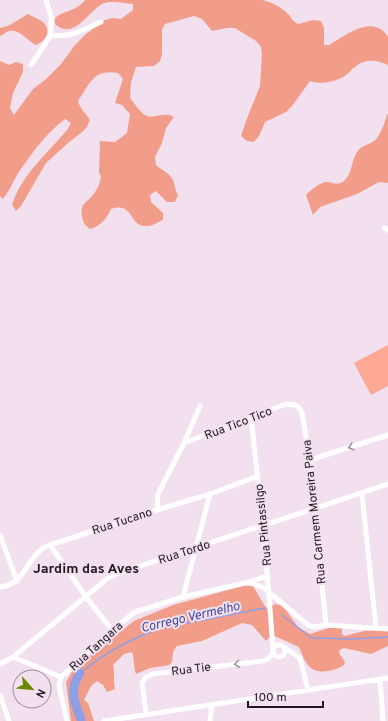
<svg xmlns="http://www.w3.org/2000/svg" width="388" height="721" viewBox="0 0 388 721" font-family="Overpass,sans-serif">
<style>
.green{fill:#fca895}
.forest{fill:#f19d8a}
.lines{fill:none;stroke-linecap:round;stroke-linejoin:round}
.stream{stroke:#8f9fe5;stroke-width:1.5}
.river{stroke:#8f9fe5;stroke-width:9}
.minor{stroke:#fff;stroke-width:5}
.oneway{stroke:#9b989a}
.labels{text-anchor:middle;stroke-width:4;stroke-linejoin:round;paint-order:stroke}
.street-label{font-size:12px;fill:#201a1f;stroke:#f2e0ee}
.water-label{font-size:13px;font-style:italic;fill:#3e4b9e;stroke:#f2e0ee}
.quarter-label{font-size:14px;font-weight:bold;fill:#201a1f;stroke:#f2e0ee}
</style>
<rect width="100%" height="100%" fill="#f2e0ee"/>
<!-- green -->
<path class="green" d="M388 345V386L371 395 354 363Z"/>
<!-- forest -->
<path class="forest" d="M85 0H263C271 2 281 7 287 13 293 18 290 20 298 24L313 20 321 21 324 28V45H329C343 37 366 18 382 30 384 32 387 34 388 37 388 44 388 57 388 65 377 60 365 58 355 67 352 69 349 73 346 75 337 82 320 85 310 81L292 106 286 112 265 122 259 136 254 142 247 141 241 136 246 121 260 86 262 54 261 47 256 41 235 28H227L212 31 202 19 194 16 165 24 162 30V54L160 61 154 66 136 67 131 82 130 98C134 103 140 112 145 115 154 120 164 111 174 117L166 128 162 143 155 157 156 165C161 170 170 173 173 180 175 185 175 190 178 195L175 202H167L156 191 150 195 151 202 163 213V220C158 222 152 226 148 226 128 228 135 201 111 209 106 219 101 226 90 229 85 225 83 223 82 216 80 204 85 204 92 196 97 190 100 184 101 176L99 173 100 141 115 142 127 133 130 114 122 105 115 103 123 79 118 73C93 69 90 84 78 101 80 109 86 113 90 120L87 127 81 133 68 143 46 163 21 206 16 211 12 205C22 174 47 154 67 130L71 123 65 119C48 132 35 149 23 166 15 176 11 189 3 199L0 196V61L9 65 16 62 23 64V72L13 93 10 108 14 115 33 89 45 80 61 64 75 45 86 34 105 20 113 18 121 19 133 10V4C124 3 110 0 102 4 87 13 73 41 55 24V18C66 9 74 13 85 0Z
M28 14C33 17 39 19 43 22 52 31 46 41 36 45 28 41 18 28 9 31 6 32 3 35 0 36V28L8 26Z
M388 113V183L379 182 357 194 320 207 313 215 306 195C311 190 319 183 326 182 333 181 336 187 344 181 352 174 351 163 356 154 362 143 371 146 377 138 382 131 385 121 388 113Z
M243 586H253L266 608 276 604 283 606 298 627 310 634 338 625 342 626V634L345 636 364 631 388 629V646L371 654 344 648 340 650 339 653 345 662 344 665C335 671 316 676 308 665 304 661 302 653 299 647L272 635 266 641 252 625 242 623 202 641 177 646 173 652 172 662 169 665 150 668 136 674C133 667 135 660 132 652L124 654 113 665C115 673 113 681 115 689L107 692 103 685 97 681 91 686 84 700 88 703 94 721H71L66 682 73 670 96 651 134 621 173 605Z"/>
<g class="lines">
<!-- stream -->
<path class="stream" d="M282 615 311 638 352 639 388 637
M80 673C108 651 128 640 161 628L265 608"/>
<!-- river -->
<path class="river" d="M80 673C69 690 74 702 81 719"/>
<!-- minor -->
<path class="minor" d="M51 35C71 38 83 30 101 22
M31 65 51 35V16L46 0
M384 228 388 230
M251 418C260 495 268 573 273 651
M184 443 286 404C295 404 298 405 302 413L310 460 326 625
M310 460 388 435
M362 494 376 628
M157 510 158 494 184 443 200 406
M0 535 17 581
M50 545 86 597 112 630
M249 582 264 588 308 625 313 627 326 625 388 629
M0 587C25 584 25 562 42 549 44 547 48 546 50 545L157 510 210 494 258 476
M183 597 210 494
M273 651a6 6 0 1 1 12 0a6 6 0 1 1-12 0Z
M284 647 300 658 308 690
M13 657 108 578 119 573 388 484
M0 664 13 657 61 677
M380 679 383 721
M0 695 9 721
M146 714 142 683 146 677 153 674 263 661 268 659 273 653
M67 721 59 686 61 677 112 630 135 612 183 597 249 582 268 576
M104 721 388 678
M210 721 212 704"/>
</g>
<!-- one-way arrows -->
<defs><path id="oneway-chevron" d="M-2-3.5L2.5 0L-2 3.5" fill="none" stroke-width="1.6" stroke-linecap="round" stroke-linejoin="round"/></defs>
<g class="oneway">
<use href="#oneway-chevron" transform="translate(351 447) rotate(163)"/>
<use href="#oneway-chevron" transform="translate(237 664) rotate(173)"/>
</g>
<g class="labels">
<!-- street labels -->
<g class="street-label">
<text transform="translate(238 423) rotate(-21)" y="4">Rua Tico Tico</text>
<text transform="translate(314 512) rotate(-96)" y="4">Rua Carmem Moreira Paiva</text>
<text transform="translate(122 521) rotate(-18)" y="4">Rua Tucano</text>
<text transform="translate(263 525) rotate(-96)" y="4">Rua Pintassilgo</text>
<text transform="translate(184 552) rotate(-18)" y="4">Rua Tordo</text>
<text transform="translate(96 646) rotate(-42)" y="4">Rua Tangara</text>
<text transform="translate(191 669) rotate(-7)" y="4">Rua Tie</text>
</g>
<!-- water labels -->
<g class="water-label">
<text transform="translate(190 616) rotate(-13)" y="5">Corrego Vermelho</text>
</g>
<!-- quarter labels -->
<g class="quarter-label">
<text x="86" y="573">Jardim das Aves</text>
</g>
</g>
<!-- north arrow -->
<g transform="translate(32 689) rotate(117)"><circle r="19" fill="#f2e0ee" stroke="#9e919b"/>
<path d="M0-3L7 15L0 10L-7 15Z" fill="#6a8800"/>
<text y="-6" font-size="11" font-weight="bold" text-anchor="middle" fill="#201a1f">N</text>
</g>
<!-- scale -->
<path d="M248 701v6h75v-6" fill="none" stroke="#201a1f" stroke-width="2"/>
<text x="254" y="701" font-size="12" fill="#201a1f" stroke="#f2e0ee" stroke-width="3" paint-order="stroke">100 m</text>
</svg>
